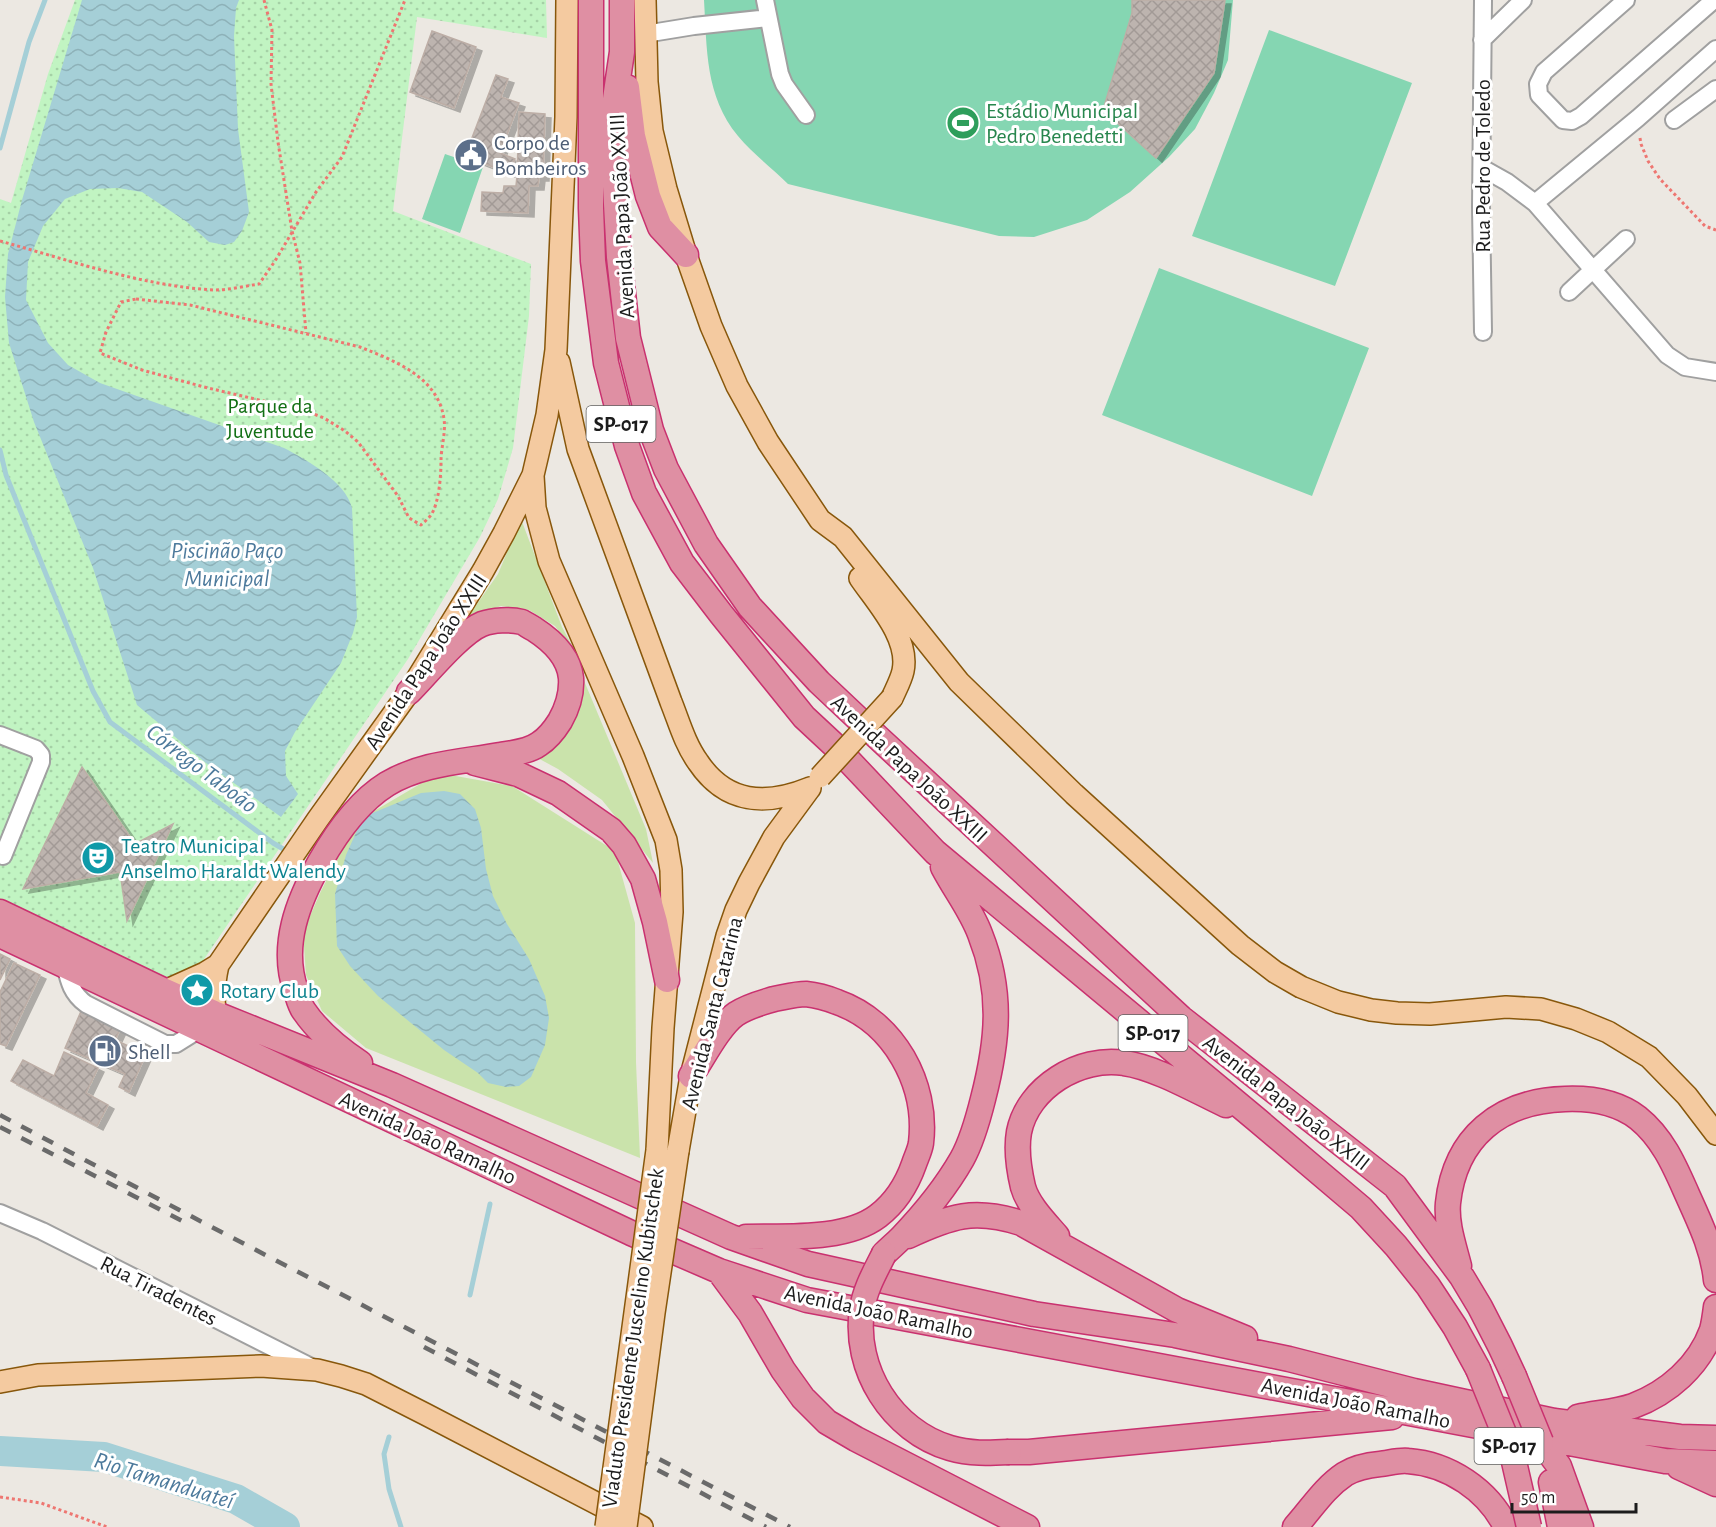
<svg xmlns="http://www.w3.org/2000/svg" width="1716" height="1527" viewBox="0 0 1716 1527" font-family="'Alegreya Sans',sans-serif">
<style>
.grass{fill:#cae3ab}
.park{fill:url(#park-dots)}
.pitch{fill:#85d6b2}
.water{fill:url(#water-waves)}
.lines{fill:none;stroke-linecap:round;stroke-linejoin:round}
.stream{stroke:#a5cfd7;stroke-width:5}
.river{stroke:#a5cfd7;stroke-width:30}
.building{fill:url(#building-cross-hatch);stroke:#bdaea6;stroke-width:1.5;filter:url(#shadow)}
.minor-casing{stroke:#a0a0a0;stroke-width:20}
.major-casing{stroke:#88570b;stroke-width:24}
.highway-casing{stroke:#c9316f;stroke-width:27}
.path{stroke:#ee7671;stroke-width:3;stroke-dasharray:3 3;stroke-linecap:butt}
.minor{stroke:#fff;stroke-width:16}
.major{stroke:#f4caa0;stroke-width:21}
.highway{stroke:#df8fa3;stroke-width:24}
.rail{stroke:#6a6a6a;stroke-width:4.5;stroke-dasharray:12 12;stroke-linecap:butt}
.major-bridge-casing{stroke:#88570b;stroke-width:24;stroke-linecap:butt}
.highway-bridge-casing{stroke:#c9316f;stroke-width:27;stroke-linecap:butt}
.major-bridge{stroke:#f4caa0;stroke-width:21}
.highway-bridge{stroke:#df8fa3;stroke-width:24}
.labels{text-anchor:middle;stroke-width:6;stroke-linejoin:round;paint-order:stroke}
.shield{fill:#fff;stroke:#606060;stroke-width:1.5}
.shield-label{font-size:21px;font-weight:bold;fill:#1c1c1c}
.leisure-label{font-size:22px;fill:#27864d;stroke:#fff;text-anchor:start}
.service-label{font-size:22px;fill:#4e5e75;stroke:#fff;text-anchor:start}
.street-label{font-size:22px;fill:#1c1c1c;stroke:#fff}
.park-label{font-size:22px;fill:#137015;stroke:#fff}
.culture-label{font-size:22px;fill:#0d838f;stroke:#fff;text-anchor:start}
.water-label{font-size:24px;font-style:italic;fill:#4d7a9c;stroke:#fff}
</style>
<defs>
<pattern id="park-dots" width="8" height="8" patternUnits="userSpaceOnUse" patternTransform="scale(1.5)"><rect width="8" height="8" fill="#c1f4c2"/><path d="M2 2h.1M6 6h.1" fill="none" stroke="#a5d1a6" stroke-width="1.8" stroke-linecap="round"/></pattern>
<pattern id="water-waves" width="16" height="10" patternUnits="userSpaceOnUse" patternTransform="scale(1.5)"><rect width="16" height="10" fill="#a5cfd7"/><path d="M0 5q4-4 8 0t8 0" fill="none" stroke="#8db1b8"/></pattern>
<pattern id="building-cross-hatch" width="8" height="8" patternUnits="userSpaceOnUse" patternTransform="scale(1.5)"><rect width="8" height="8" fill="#bdb4af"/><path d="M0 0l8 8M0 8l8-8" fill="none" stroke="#a29a96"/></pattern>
<filter id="shadow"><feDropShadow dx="6" dy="4" stdDeviation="0" flood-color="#0004"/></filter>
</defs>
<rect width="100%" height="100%" fill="#ece8e2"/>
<!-- grass -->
<path class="grass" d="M521 519 562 627 576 653 585 683 646 829 653 863 602 800 558 769 534 756 577 671 564 638 555 626 529 610 501 606 463 620 475 607 498 574Z
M439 773 512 786 615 851 635 923 636 1062 640 1158 366 1048 322 1011 306 975 303 932 321 891 357 821Z"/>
<!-- park -->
<path class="park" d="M75 0H546L547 38 417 17 393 211 531 264 529 316 513 448 498 499 480 537 408 659 196 971 163 978 0 899V199L11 203 48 74Z"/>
<!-- pitch -->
<path class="pitch" d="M704 0H1233L1228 60 1214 93 1195 129 1169 157 1130 192 1087 220 1034 237 999 236 788 184C772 168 753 154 738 136 705 96 707 49 704 0Z
M1269 30 1412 83 1335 286 1192 236Z
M445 154 483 167 460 233 422 219Z
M1159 268 1369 348 1312 496 1102 415Z"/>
<!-- water -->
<path class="water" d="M82 0H239L236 8 234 36 238 129 249 212 242 231 234 242 225 245 209 242 187 222 142 192 118 188 90 189 65 199 43 226 28 262 26 300 48 343 68 365 100 383 284 448C307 460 346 482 352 508L357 617 353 633 341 663 295 732 285 751 286 776 298 794 281 817 206 763 137 705 93 568 34 422 9 343 5 297 8 254 22 200Z
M444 791 460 794 475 809 481 828 486 869 493 896 507 924 529 959 545 996 549 1018 545 1045 531 1077 519 1086 506 1087 488 1083 478 1073 444 1050 378 996 350 966 337 946 335 894 346 855 363 817 421 793Z"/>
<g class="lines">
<!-- stream -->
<path class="stream" d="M0 148 29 42 45 0
M0 450 6 475 93 691 110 722 273 843 290 853
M322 871 342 883
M470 1295 490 1204
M389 1437 384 1454 389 1489 401 1527"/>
<!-- river -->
<path class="river" d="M0 1451 104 1457 236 1499 285 1527"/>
</g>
<!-- building -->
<path class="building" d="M1132 0H1225L1214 73 1156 158 1103 110 1132 13Z
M432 31 476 47 454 108 410 92Z
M496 75 508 79 501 97 519 103 500 153 515 159 509 173 465 156Z
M519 112 545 114 543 177 517 176Z
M517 176 539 177 538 186H529L528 213 481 211 482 192 503 193 504 186H516Z
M82 767 135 844 173 824 127 921 120 872 23 889Z
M0 954 10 959 0 980Z
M14 963 40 975 6 1046 0 1044V992Z
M82 1009 121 1027 115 1040 146 1054 129 1092 119 1087 125 1074 65 1048Z
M64 1052 98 1068 86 1093 108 1105 97 1126 11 1081 23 1060 54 1076Z"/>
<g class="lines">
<defs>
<path id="minor" d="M765 0 780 74 784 84 806 115
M1626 0 1544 72 1538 84 1539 95 1563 120 1572 121 1581 116 1714 0
M645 34 694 26 768 18
M1482 40 1523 0
M1674 120 1716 89
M1482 168 1507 182 1535 203 1667 355 1685 367 1716 372
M1535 203 1638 118 1716 49
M1569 292 1626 239
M1483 332 1481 206 1483 0
M0 735 36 749 41 755V762L3 856
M65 965C69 982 72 994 86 1004L165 1044H176L200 1029
M0 1213 42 1231 311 1367"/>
<path id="major" d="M645 0 647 82 652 131 666 189 686 255 711 326 737 386 768 442 820 520 843 537 959 682 1074 794 1240 945 1275 972 1301 987 1338 1002 1371 1010 1397 1013 1430 1014 1506 1007 1541 1009 1576 1019 1608 1032 1649 1057 1687 1096 1716 1134
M559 362 578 449 671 702C679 722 685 744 698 762 726 804 766 806 810 788
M533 476 535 508 549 561 633 756 666 840 671 870 672 912 663 1028 657 1150
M860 578C877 603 910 638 903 671 901 680 896 689 892 698
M165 991 205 973 218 965
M218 1028C212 1006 213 987 218 965L318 819 409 692 483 571 504 533 533 475 547 415 556 350 566 117 567 0
M678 1151 691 1076 727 936 736 910 749 883 774 837 810 788
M0 1382 38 1375 261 1366 317 1370 341 1376 366 1384 425 1414 642 1527"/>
<path id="highway" d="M591 0V208L593 261 606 363 627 446 644 493 682 563 721 614 804 717 833 744 935 852 1256 1119 1361 1208 1396 1246 1428 1286 1455 1327 1478 1369
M622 0V52L615 99 613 151 619 257 628 338 651 430 666 469 706 544 750 607 819 682 872 732 1181 1018 1395 1186 1462 1277 1480 1307 1500 1346 1514 1376
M627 87 633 136 648 196 660 227 686 255
M475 763 518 774 558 793 611 830 624 845 643 879 655 922 667 980
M0 912 165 991 214 1013 392 1085 731 1237 808 1264 1034 1314 1175 1335 1289 1359 1414 1391 1554 1421 1680 1437 1716 1438
M0 935 631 1233 719 1271 807 1300 1665 1461 1716 1463
M360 1063C339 1049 319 1033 304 1011 300 1006 298 997 296 991 280 946 298 901 320 862 337 832 358 802 387 784 422 763 462 762 500 755 513 753 528 752 539 744 547 739 555 729 560 721 568 707 572 693 571 678 569 656 551 640 534 629 530 627 526 624 522 622 510 619 493 620 482 624 460 633 427 674 409 692
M691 1076C703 1058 719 1026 736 1014 748 1006 761 1003 774 999 785 997 795 994 806 994 816 995 827 998 837 1002 894 1022 928 1084 921 1143 920 1150 916 1158 914 1164 907 1184 895 1203 878 1216 845 1241 786 1236 746 1237
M908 1236C951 1216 974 1208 1021 1223L1177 1310 1245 1338
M1057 1236C1045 1222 1028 1205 1023 1187 1019 1170 1016 1149 1019 1132 1028 1087 1080 1056 1124 1063 1155 1067 1198 1092 1226 1105
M884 1254C890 1248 895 1244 901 1238 923 1215 946 1187 962 1159 972 1141 978 1119 983 1099 998 1041 1003 992 980 934 971 910 955 890 943 867
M1459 1266C1454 1246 1446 1224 1448 1203 1455 1137 1500 1101 1565 1099 1590 1098 1617 1102 1638 1118 1663 1138 1675 1167 1687 1194 1700 1223 1713 1249 1716 1280
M719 1271 750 1313 783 1370 803 1398 827 1422 856 1439 1027 1527
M1578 1417C1595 1413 1616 1412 1633 1406 1668 1393 1699 1366 1712 1330 1714 1323 1715 1315 1716 1307
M1541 1442 1559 1466 1581 1527
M1009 1452H1029L1392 1417
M1679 1467 1716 1484
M1551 1482 1560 1527
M1295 1527C1312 1508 1324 1488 1345 1474 1355 1468 1369 1465 1380 1464 1389 1463 1399 1460 1408 1461 1449 1464 1488 1490 1506 1527"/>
</defs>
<!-- minor casing -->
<use href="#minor" class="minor-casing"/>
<!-- major casing -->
<use href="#major" class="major-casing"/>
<!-- highway casing -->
<use href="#highway" class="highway-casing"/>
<!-- path -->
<path class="path" d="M264 0 272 30 271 84 278 142 292 231 300 263 306 333
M1640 138 1641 144 1648 161 1660 179 1705 226 1716 230
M0 241C69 260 142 286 214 290 229 290 245 286 259 284L275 261 316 192 342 157 405 0
M136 299 190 305 360 347C395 361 438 377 444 419 446 432 441 448 441 461 441 476 439 503 431 515 428 519 424 522 421 525L409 518 398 496 358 442 345 431 324 418 306 411 204 387 142 370 100 353 106 332 121 302Z
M0 1497 41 1503 107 1527"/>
<!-- minor -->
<use href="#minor" class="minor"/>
<!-- major -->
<use href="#major" class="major"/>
<!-- highway -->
<use href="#highway" class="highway"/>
<!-- rail -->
<path class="rail" d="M0 1115 202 1222 790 1527
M0 1127 190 1225
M424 1347 766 1527"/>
<defs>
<path id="major-bridge" d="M820 777 892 698
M606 1527 657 1150
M626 1527 654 1313 678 1151"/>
<path id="highway-bridge" d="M884 1254C875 1272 865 1289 862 1309 853 1369 892 1431 950 1448 970 1454 989 1453 1009 1452
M1478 1369 1512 1453 1529 1527
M1514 1376 1541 1442"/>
</defs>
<!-- major-bridge casing -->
<use href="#major-bridge" class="major-bridge-casing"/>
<!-- highway-bridge casing -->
<use href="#highway-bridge" class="highway-bridge-casing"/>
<!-- major-bridge -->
<use href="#major-bridge" class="major-bridge"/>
<!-- highway-bridge -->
<use href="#highway-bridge" class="highway-bridge"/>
</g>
<!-- icons -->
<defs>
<symbol id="stadium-disc" viewBox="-11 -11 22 22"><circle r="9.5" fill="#2e9e5b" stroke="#fff"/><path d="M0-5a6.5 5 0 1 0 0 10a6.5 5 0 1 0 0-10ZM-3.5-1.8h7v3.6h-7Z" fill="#fff"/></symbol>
<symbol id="civic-disc" viewBox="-11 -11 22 22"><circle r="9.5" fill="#5c6f8a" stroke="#fff"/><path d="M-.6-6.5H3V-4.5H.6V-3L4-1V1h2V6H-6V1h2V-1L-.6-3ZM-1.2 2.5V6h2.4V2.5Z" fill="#fff"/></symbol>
<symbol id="theatre-disc" viewBox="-11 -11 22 22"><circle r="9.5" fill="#0f9aa8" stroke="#fff"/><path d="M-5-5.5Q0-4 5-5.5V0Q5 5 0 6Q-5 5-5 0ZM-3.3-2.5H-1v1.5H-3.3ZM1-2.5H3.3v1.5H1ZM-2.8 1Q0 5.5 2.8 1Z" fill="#fff"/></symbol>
<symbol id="sight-disc" viewBox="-11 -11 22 22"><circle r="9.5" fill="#0f9aa8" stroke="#fff"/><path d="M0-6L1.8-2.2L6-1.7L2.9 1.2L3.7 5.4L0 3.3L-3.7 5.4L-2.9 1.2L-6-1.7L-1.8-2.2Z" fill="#fff"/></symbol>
<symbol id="fuel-disc" viewBox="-11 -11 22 22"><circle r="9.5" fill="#5c6f8a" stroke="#fff"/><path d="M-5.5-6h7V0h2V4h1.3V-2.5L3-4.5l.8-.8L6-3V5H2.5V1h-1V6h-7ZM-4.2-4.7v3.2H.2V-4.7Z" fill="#fff"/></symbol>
</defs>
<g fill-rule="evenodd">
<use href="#stadium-disc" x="944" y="104" width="38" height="38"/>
<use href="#civic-disc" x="452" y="136" width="38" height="38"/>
<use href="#theatre-disc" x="79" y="839" width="38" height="38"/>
<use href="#sight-disc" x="178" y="971" width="38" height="38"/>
<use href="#fuel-disc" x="86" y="1032" width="38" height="38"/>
</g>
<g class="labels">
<!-- shield labels -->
<g class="shield">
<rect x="586.5" y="406" width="69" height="36" rx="4.5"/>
<rect x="1118.5" y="1015" width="69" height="36" rx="4.5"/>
<rect x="1474.5" y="1428" width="69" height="36" rx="4.5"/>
</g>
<g class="shield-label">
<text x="621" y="431">SP-017</text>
<text x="1153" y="1040">SP-017</text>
<text x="1509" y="1453">SP-017</text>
</g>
<!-- leisure labels -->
<g class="leisure-label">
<text x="986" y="118">Estádio Municipal<tspan x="986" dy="25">Pedro Benedetti</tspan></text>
</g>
<!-- service labels -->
<g class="service-label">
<text x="494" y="150">Corpo de<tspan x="494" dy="25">Bombeiros</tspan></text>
<text x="128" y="1059">Shell</text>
</g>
<!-- street labels -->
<g class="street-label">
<text transform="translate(1482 166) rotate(-90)" y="8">Rua Pedro de Toledo</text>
<text transform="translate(621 216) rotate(-93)" y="8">Avenida Papa João XXIII</text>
<text transform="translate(425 661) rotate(-57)" y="8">Avenida Papa João XXIII</text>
<text transform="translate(910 768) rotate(43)" y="8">Avenida Papa João XXIII</text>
<text transform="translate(711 1013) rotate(-76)" y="8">Avenida Santa Catarina</text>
<text transform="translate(1287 1102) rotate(38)" y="8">Avenida Papa João XXIII</text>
<text transform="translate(428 1137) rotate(25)" y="8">Avenida João Ramalho</text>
<text transform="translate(159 1290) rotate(27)" y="8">Rua Tiradentes</text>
<text transform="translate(879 1311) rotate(12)" y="8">Avenida João Ramalho</text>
<text transform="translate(632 1338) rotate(-82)" y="8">Viaduto Presidente Juscelino Kubitschek</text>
<text transform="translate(1356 1402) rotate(11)" y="8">Avenida João Ramalho</text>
</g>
<!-- park labels -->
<g class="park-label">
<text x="270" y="413">Parque da<tspan x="270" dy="25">Juventude</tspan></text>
</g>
<!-- culture labels -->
<g class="culture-label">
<text x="121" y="853">Teatro Municipal<tspan x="121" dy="25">Anselmo Haraldt Walendy</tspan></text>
<text x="220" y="998">Rotary Club</text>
</g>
<!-- water labels -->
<g class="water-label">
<text x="227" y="558">Piscinão Paço<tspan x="227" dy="28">Municipal</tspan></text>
<text transform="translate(202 768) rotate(37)" y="8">Córrego Taboão</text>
<text transform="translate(164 1480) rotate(17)" y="8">Rio Tamanduateí</text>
</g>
</g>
<!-- scale -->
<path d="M1512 1503v9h124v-9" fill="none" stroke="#1c1c1c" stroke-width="3"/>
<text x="1521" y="1503" font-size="18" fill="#1c1c1c" stroke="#ffffff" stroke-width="4.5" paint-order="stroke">50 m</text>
</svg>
